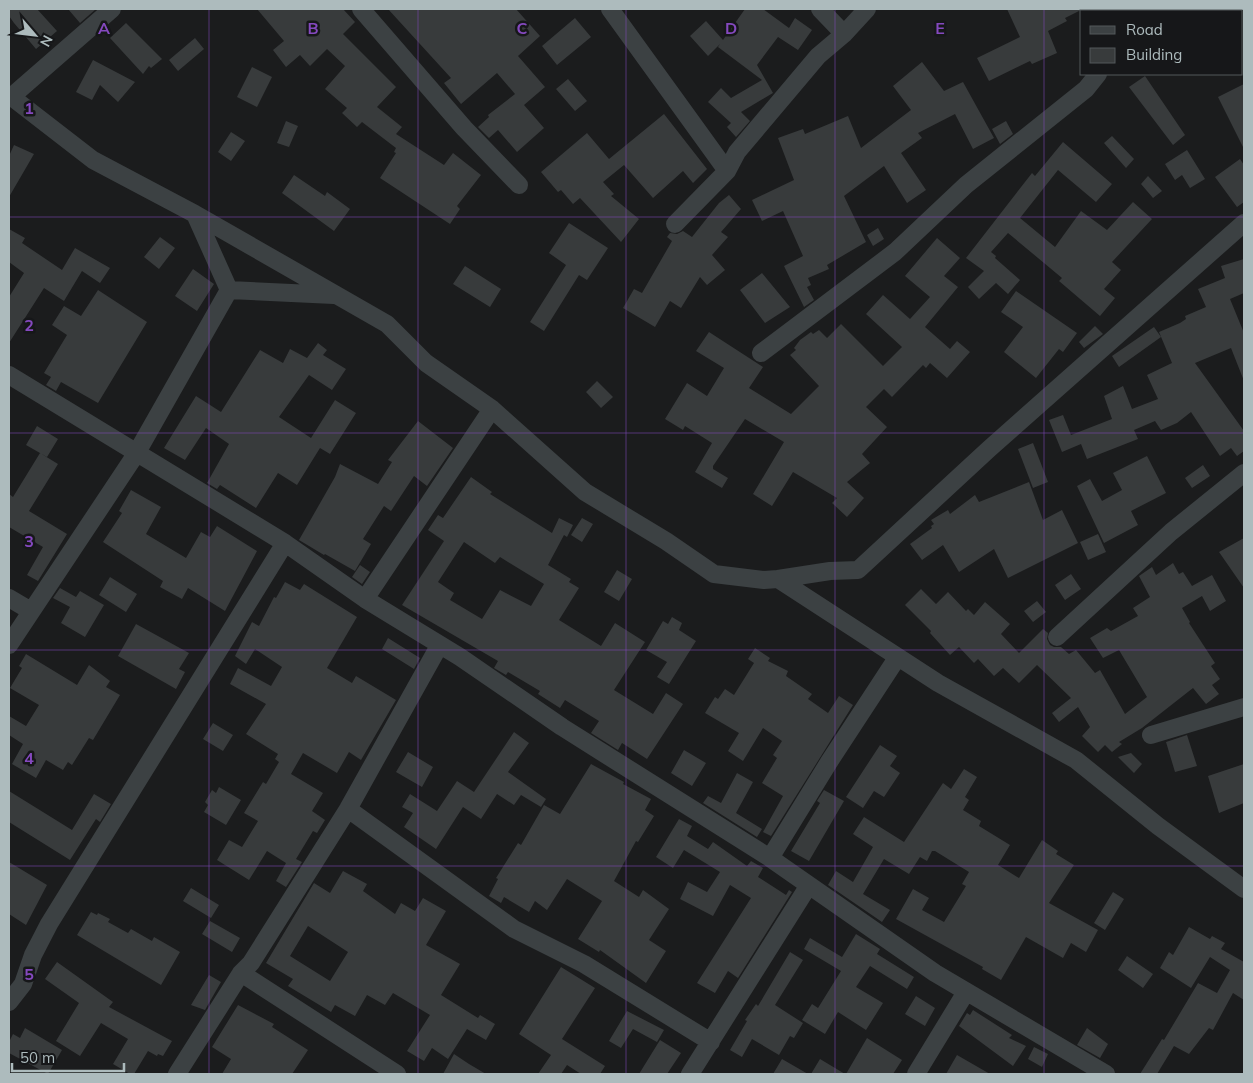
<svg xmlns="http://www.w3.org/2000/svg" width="1253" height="1083" viewBox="0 0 1253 1083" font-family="Mulish,sans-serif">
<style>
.building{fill:#383b3c;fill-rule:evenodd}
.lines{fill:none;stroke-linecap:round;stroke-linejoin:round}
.street{stroke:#3c4143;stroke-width:18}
.grid{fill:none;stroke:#8549bf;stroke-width:1;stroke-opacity:0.55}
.grid-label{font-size:16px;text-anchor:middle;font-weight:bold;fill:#8549bf;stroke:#161719;stroke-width:5;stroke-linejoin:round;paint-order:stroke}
</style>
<rect width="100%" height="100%" fill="#1b1c1d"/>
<!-- building -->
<path class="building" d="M9 9H37L57 31 36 49 14 23 9 16Z
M68 9H96L80 23Z
M257 9H343L355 22 343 34 396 87 377 107 402 127 396 134 444 165 453 153 481 175 457 206 460 209 450 224 380 178 396 153 394 152 396 148 362 122 357 127 342 113 347 108 325 89 345 66 327 49 310 66 300 55 286 67 273 50 284 41Z
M388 9H516L540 36 518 56 545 87 524 105 544 128 517 152 498 130 489 138 478 127 489 117 488 115 515 94 497 73 461 104 444 83 451 78Z
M745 9H763L789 28 795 18 812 30 798 50 778 37 757 65 773 93 741 112 750 121 736 137 727 127 731 123 708 102 721 88 731 98 762 80 718 47 720 44 708 56 690 36 706 21 723 40Z
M1007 9H1083L1065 18 1067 21 1048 31 1057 53 1032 64 1030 61 989 81 977 58 1020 37Z
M575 18 591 37 557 65 542 46Z
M126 23 162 59 151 68 149 66 143 74 110 38Z
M195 38 204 49 178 71 169 60Z
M93 60 135 82 118 102 100 85 92 100 76 92Z
M922 62 944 91 963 82 994 138 973 149 955 114 918 133 922 138 901 153 926 190 907 203 884 166 844 196 866 242 827 265 829 269 808 278 811 285 807 287 814 300 804 307 784 266 803 256 783 211 762 221 752 200 794 180 778 138 803 129 805 134 848 116 861 148 911 110 893 86Z
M252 67 272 77 257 107 237 97Z
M1145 76 1185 135 1173 145 1129 87Z
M568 79 587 101 575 111 556 89Z
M1244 84V149L1218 97Z
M664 114 707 169 693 183 683 171 653 198 624 165 603 182 614 194 611 196 639 219 621 242 580 198 573 204 561 190 558 192 541 172 587 133 609 159Z
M286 121 298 126 289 147 277 143Z
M1006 121 1013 134 1000 144 992 129Z
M231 132 245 141 231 161 218 152Z
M1112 136 1134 159 1126 168 1104 143Z
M1063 142 1112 184 1096 202 1058 170 1020 218 1055 247 1081 211 1107 230 1133 202 1152 219 1112 262 1121 270 1104 289 1115 298 1100 316 1059 281 1062 278 1008 233 991 252 996 256 995 258 1020 280 1008 294 996 283 979 299 968 287 984 271 966 258 1032 173 1035 176Z
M14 145 34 154 9 197V156Z
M1187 150 1205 179 1190 188 1182 175 1175 180 1165 164Z
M1240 159 1244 165V202L1237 207 1215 177Z
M294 175 325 196 327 192 350 209 334 231 282 193Z
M1148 176 1162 191 1153 198 1141 184Z
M729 195 741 209 721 232 728 237 712 255 725 270 707 285 700 277 681 308 670 301 655 327 623 308 634 289 642 293 672 241 667 237 670 233 677 234 683 231 692 237 719 203Z
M569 223 608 248 587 280 579 275 544 331 530 322 566 265 549 253Z
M878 228 884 239 873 246 867 235Z
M9 229 25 238 22 243 62 270 75 248 110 268 100 283 82 271 64 301 44 288 9 343V297L24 273 9 262Z
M160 237 175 248 159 269 144 257Z
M937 238 960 258 944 276 958 287 925 327 950 349 957 341 970 352 947 378 930 363 926 368 923 365 892 397 884 389 866 407 887 427 862 454 870 463 847 482 864 498 847 517 832 503 837 498 793 472 772 506 753 494 784 442 745 419 713 466V469L728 478 722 488 695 472 712 443 685 426 683 430 665 419 687 383 707 396 724 368 696 351 709 332 763 367 749 388 791 414 819 386 790 355 796 350 794 348 800 340 811 332 813 334 819 330 827 338 841 324 883 366 902 347 866 314 883 295 910 319 930 297 905 276Z
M1244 259V293L1230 299 1244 333V381L1231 348 1195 363 1244 431V451L1237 456 1231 448 1220 456 1191 412 1177 423 1161 430 1155 421 1134 430 1138 439 1087 459 1081 444 1062 452 1049 420 1063 415 1071 435 1112 419 1104 396 1123 386 1132 409 1158 399 1147 375 1172 363 1159 332 1180 323 1186 319 1185 316 1206 307 1198 289 1225 278 1221 266Z
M465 266 501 289 490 307 453 284Z
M193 269 214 284 197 311 175 296Z
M762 273 790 307 765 323 740 290Z
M98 290 147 322 98 403 61 382 56 391 46 385 51 377 44 373 67 335 52 325 64 306 81 316Z
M1016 291 1077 333 1063 352 1059 349 1036 378 1004 352 1023 327 1001 312Z
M1095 326 1103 334 1084 348 1079 342Z
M1154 327 1161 337 1119 367 1112 356Z
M318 343 327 350 323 355 346 369 332 390 309 375 279 417 311 438 335 400 356 413 330 454 320 448 297 485 278 473 256 508 220 485 217 489 207 483 229 444 206 428 185 460 164 448 196 396 221 412 260 350 283 363 290 349 307 358Z
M597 381 613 397 601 408 586 392Z
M418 421 453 448 427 486 414 476 391 511 384 506 363 539 371 544 355 571 325 554 324 555 299 540 335 477 340 464 378 484 392 462 388 460Z
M37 426 58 439 47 457 26 445Z
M1033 443 1048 482 1033 488 1018 449Z
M40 453 58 464 29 511 67 534 38 581 27 575 43 547 9 527V494L13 497Z
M1147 456 1166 493 1131 511 1138 525 1104 543 1077 486 1090 479 1102 501 1122 490 1113 473Z
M1203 465 1210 476 1192 488 1185 478Z
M471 477 492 492 490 494 552 533 559 518 573 525 567 537 564 535 548 565 571 579 569 582 579 588 559 620 601 646 615 623 645 642 614 690 653 714 666 693 683 704 647 759 622 743 618 750 591 733 599 721 565 700 560 708 538 694 540 691 508 672 506 675 494 668 498 661 402 605 444 541 428 530 438 515 443 518ZM464 542 495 563 500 557 544 584 531 606 500 590 482 619 450 600 454 593 438 582Z
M1029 482 1043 520 1062 510 1078 543 1008 578 994 549 959 572 943 545 922 560 910 544 932 528 931 526 934 524 931 520 948 510 950 514 975 495 979 502Z
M131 490 161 507 146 534 186 558 201 532 210 537 217 526 257 551 225 611 188 588 182 599 160 587 163 581 103 542 122 513 119 511Z
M582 518 593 524 582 542 571 535Z
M1098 534 1106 552 1088 560 1080 542Z
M1244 538V588L1219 552Z
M1173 563 1179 574 1183 572 1192 586 1212 575 1226 601 1210 611 1202 596 1182 608 1190 622 1189 623 1215 663 1211 666 1220 679 1212 685 1219 694 1206 704 1193 688 1142 728 1119 742 1122 744 1112 752 1105 745 1098 752 1082 736 1090 727 1078 707 1059 722 1052 713 1071 698 1037 665 1019 683 1003 668 994 676 978 659 974 663 959 647 950 655 930 633 931 631 905 605 921 589 936 604 948 592 966 611 968 609 974 615 985 602 1010 624 1001 634 1019 653 1043 629 1048 633 1047 639 1050 645 1054 647H1061L1069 654 1076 650 1095 673 1100 670 1125 714 1147 697 1119 650 1103 658 1090 638 1107 628 1111 631 1138 616 1133 608 1150 597 1139 576 1152 567 1156 575Z
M360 565 370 572 362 584 352 577Z
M617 570 632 579 619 601 604 592Z
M1071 574 1081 589 1065 600 1055 585Z
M110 577 137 594 126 612 99 595Z
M285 582 300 590 304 584 357 617 327 668 352 683 356 676 396 700 361 760 349 752 337 773 303 753 291 774 323 793 312 811 325 820 317 833 313 831 296 859 302 862 286 887 276 881 286 863 267 851 249 880 217 860 229 840 242 847 258 821 244 813 263 782 266 784 279 762 275 759 278 754 246 734 266 704 230 684 238 668 271 686 282 667 255 649 246 664 235 656 252 622 259 626 274 597 276 598Z
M60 588 76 597 80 591 104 605 85 637 61 623 70 607 53 598Z
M1037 601 1046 612 1033 622 1024 611Z
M672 617 682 623 679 630 696 641 669 684 657 677 667 662 646 650 663 621 668 624Z
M136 624 189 653 179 669 185 672 176 689 118 656Z
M388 638 420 658 414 669 382 649Z
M755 648 770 658 768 661 788 671 786 676 812 694 808 699 828 713 839 696 853 705 771 836 763 832 783 796 762 783 777 758 773 755 782 741 763 728 743 761 728 751 739 733 705 713 715 697 718 699 725 689 734 695 754 663 748 659Z
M26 654 77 685 89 665 110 681 106 687 120 695 93 740 89 738 72 765 68 762 63 770 46 760 36 778 12 764 23 744 9 735V716L26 726 39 705 10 688 22 668 19 666Z
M213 723 233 735 223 751 203 739Z
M514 732 529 743 508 772 546 799 541 807 521 795 514 805 497 794 481 819 463 807 436 849 404 827 413 813 402 807 410 794 437 811 457 781 474 792Z
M1187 735 1197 766 1175 772 1166 742Z
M880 745 897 756 890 766 900 773 884 797 874 791 863 808 846 797Z
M684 750 706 763 692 786 671 773Z
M408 752 433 767 422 787 396 772Z
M1131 753 1142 764 1134 773 1118 757Z
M591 764 624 782 623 784 651 799 645 810 654 816 638 842 636 841 614 881 639 897 643 890 669 909 649 940 666 951 646 983 600 950 599 952 578 939 602 901 567 879 547 910 535 901 529 912 504 897 501 903 489 896 498 879 496 878 518 843 521 845 544 805 560 814Z
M1244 764V803L1219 813 1208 776Z
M964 769 977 777 965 797 969 800 963 810 981 821 979 826 1010 845 998 865 1019 878 1042 840 1058 851 1056 854 1074 865 1049 903 1098 930 1086 952 1071 943 1063 958 1026 937 1001 980 982 969 983 967 896 919 913 889 929 898 922 910 944 922 966 886 962 884 969 872 935 851H932L927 861 920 857 909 874 884 859 863 894 890 910 882 922 828 885 836 871 853 882 873 847 853 834 864 817 904 842 943 783 951 789Z
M737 773 753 782 736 813 762 829 757 837 703 803 708 796 721 803Z
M219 787 241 800 226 825 204 812 208 805 205 802 212 790 216 793Z
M824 790 844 801 809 861 791 851 820 803 817 801Z
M9 791 72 830 94 794 111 804 100 822 96 819 70 860 9 822Z
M679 819 692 826 687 836 708 849 713 842 747 866 751 861 763 868 758 877 786 895 789 890 792 892 738 978 728 971 715 993 697 983 751 898 730 885 713 916 680 899 688 882 707 892 720 872 684 850 673 868 656 857Z
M9 862 47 885 26 925 9 914Z
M343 871 367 884 363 891 395 914 401 903 415 911 423 898 446 911 426 945 460 964 441 995 478 1018 480 1015 495 1024 486 1040 467 1029 448 1059 432 1048 424 1061 407 1051 430 1015 393 993 385 1005 367 995 355 1016 335 1005 331 1012 288 986 293 979 266 963 314 883 330 893ZM308 926 348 952 330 981 290 956Z
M191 888 219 905 211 918 183 901Z
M1113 892 1124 899 1105 930 1094 923Z
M91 912 97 915 98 913 110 919 108 922 128 933 131 929 152 941 154 937 180 952 161 985 77 935Z
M210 921 240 938 232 952 202 934Z
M1189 927 1210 939 1212 936 1225 943 1221 949 1244 962V1000L1233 993 1213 1030 1209 1028 1189 1054 1174 1046 1157 1074H1140L1162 1039 1164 1040 1198 983 1217 993 1230 970 1210 957 1191 988 1160 968 1169 952 1173 955Z
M856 934 880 949 877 954 914 977 907 989 870 966 856 987 883 1003 866 1030 838 1012 825 1034 802 1020 812 1004 818 1008 841 971 804 949 810 938 842 957Z
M790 952 803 960 775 1005 803 1023 794 1038 790 1036 779 1055 752 1039 742 1057 730 1050 747 1021 745 1020 756 1004 758 1006Z
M1127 956 1153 974 1143 988 1118 970Z
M57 962 113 1002 109 1007 172 1041 163 1056 158 1054 157 1056 148 1051 134 1074H130L113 1064 128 1039 101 1023 80 1056 56 1041 79 1003 45 979Z
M561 967 595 988 562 1039 605 1066 600 1074H581L567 1065 561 1074H538L551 1055 519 1034Z
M209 975 221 982 205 1010 191 1005Z
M916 996 935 1008 925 1026 905 1014Z
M238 1005 274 1024 272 1027 308 1050 292 1074H222L231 1059 212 1047Z
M973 1010 1012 1035 1009 1038 1026 1046 1013 1066 959 1026 967 1013 970 1015Z
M627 1011 664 1030 657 1042 633 1029 621 1048 609 1041Z
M25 1028 62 1050 48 1074 9 1053V1042L13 1034 20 1038Z
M1087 1028 1108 1044 1100 1058 1077 1045Z
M867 1038 902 1060 893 1074H846Z
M660 1040 681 1053 667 1074H639Z
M1034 1047 1048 1054 1042 1067 1028 1059Z
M454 1054 469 1064 486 1074H443Z
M957 1055 990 1074H946Z
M782 1059 808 1074H773Z
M820 1059 845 1074H811Z"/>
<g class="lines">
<!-- street -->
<path class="street" d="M361 9 464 128 519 185
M610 9 727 171
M820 9 844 34
M1128 11 1131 9
M9 95 93 160 195 214 387 324 426 363 492 409 585 492 666 541 714 574 764 580 778 579 938 683 1076 760 1158 826 1244 889
M11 97 112 9
M195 214 229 290
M675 224 727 171 737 152 818 56 844 34 867 9
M229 290 334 295
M761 353 895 252 966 185 1086 89 1098 74
M9 375 285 543 365 599 460 657 562 727 770 858 935 973 1106 1074
M778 579 830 571 858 570 989 449 1244 223
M9 598 31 611
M365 599 492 409
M1057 637 1171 532 1244 473
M9 645 136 454 229 290
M1151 735 1244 707
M348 809 514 929 584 964 711 1042
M770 858 829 762 897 658
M241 973 397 1074
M9 1002 23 984 33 955 49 924 285 543
M177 1074 241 973 251 963 348 809 439 646
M690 1074 809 885
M916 1074 966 992"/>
</g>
<!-- grid -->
<path class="grid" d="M209 9V1074M418 9V1074M626 9V1074M835 9V1074M1044 9V1074M9 217H1244M9 433H1244M9 650H1244M9 866H1244"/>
<g class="grid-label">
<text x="104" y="34">A</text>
<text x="313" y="34">B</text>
<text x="522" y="34">C</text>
<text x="731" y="34">D</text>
<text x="940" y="34">E</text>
<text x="29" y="114">1</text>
<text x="29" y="331">2</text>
<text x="29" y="547">3</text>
<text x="29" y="764">4</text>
<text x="29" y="980">5</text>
</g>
<!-- border -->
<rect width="1253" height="1083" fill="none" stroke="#adbbbd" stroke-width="20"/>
<!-- legend -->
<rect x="1080" y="10" width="162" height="65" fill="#161719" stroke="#52595b"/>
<rect x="1090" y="26" width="25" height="8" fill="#3c4143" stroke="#52595b"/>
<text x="1126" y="35" font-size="15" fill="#adbbbd">Road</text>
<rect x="1090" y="48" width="25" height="15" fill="#383b3c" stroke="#52595b"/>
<text x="1126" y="60" font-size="15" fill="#adbbbd">Building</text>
<!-- north arrow -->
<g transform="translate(35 35) rotate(118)" stroke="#161719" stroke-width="4" paint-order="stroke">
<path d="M0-4L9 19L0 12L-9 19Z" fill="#adbbbd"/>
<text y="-8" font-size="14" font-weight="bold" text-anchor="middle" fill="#adbbbd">N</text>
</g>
<!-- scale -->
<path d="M12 1063v8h112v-8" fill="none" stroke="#adbbbd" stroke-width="2.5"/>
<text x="20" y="1063" font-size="15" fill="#adbbbd" stroke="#161719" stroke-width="4" paint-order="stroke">50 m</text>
</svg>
